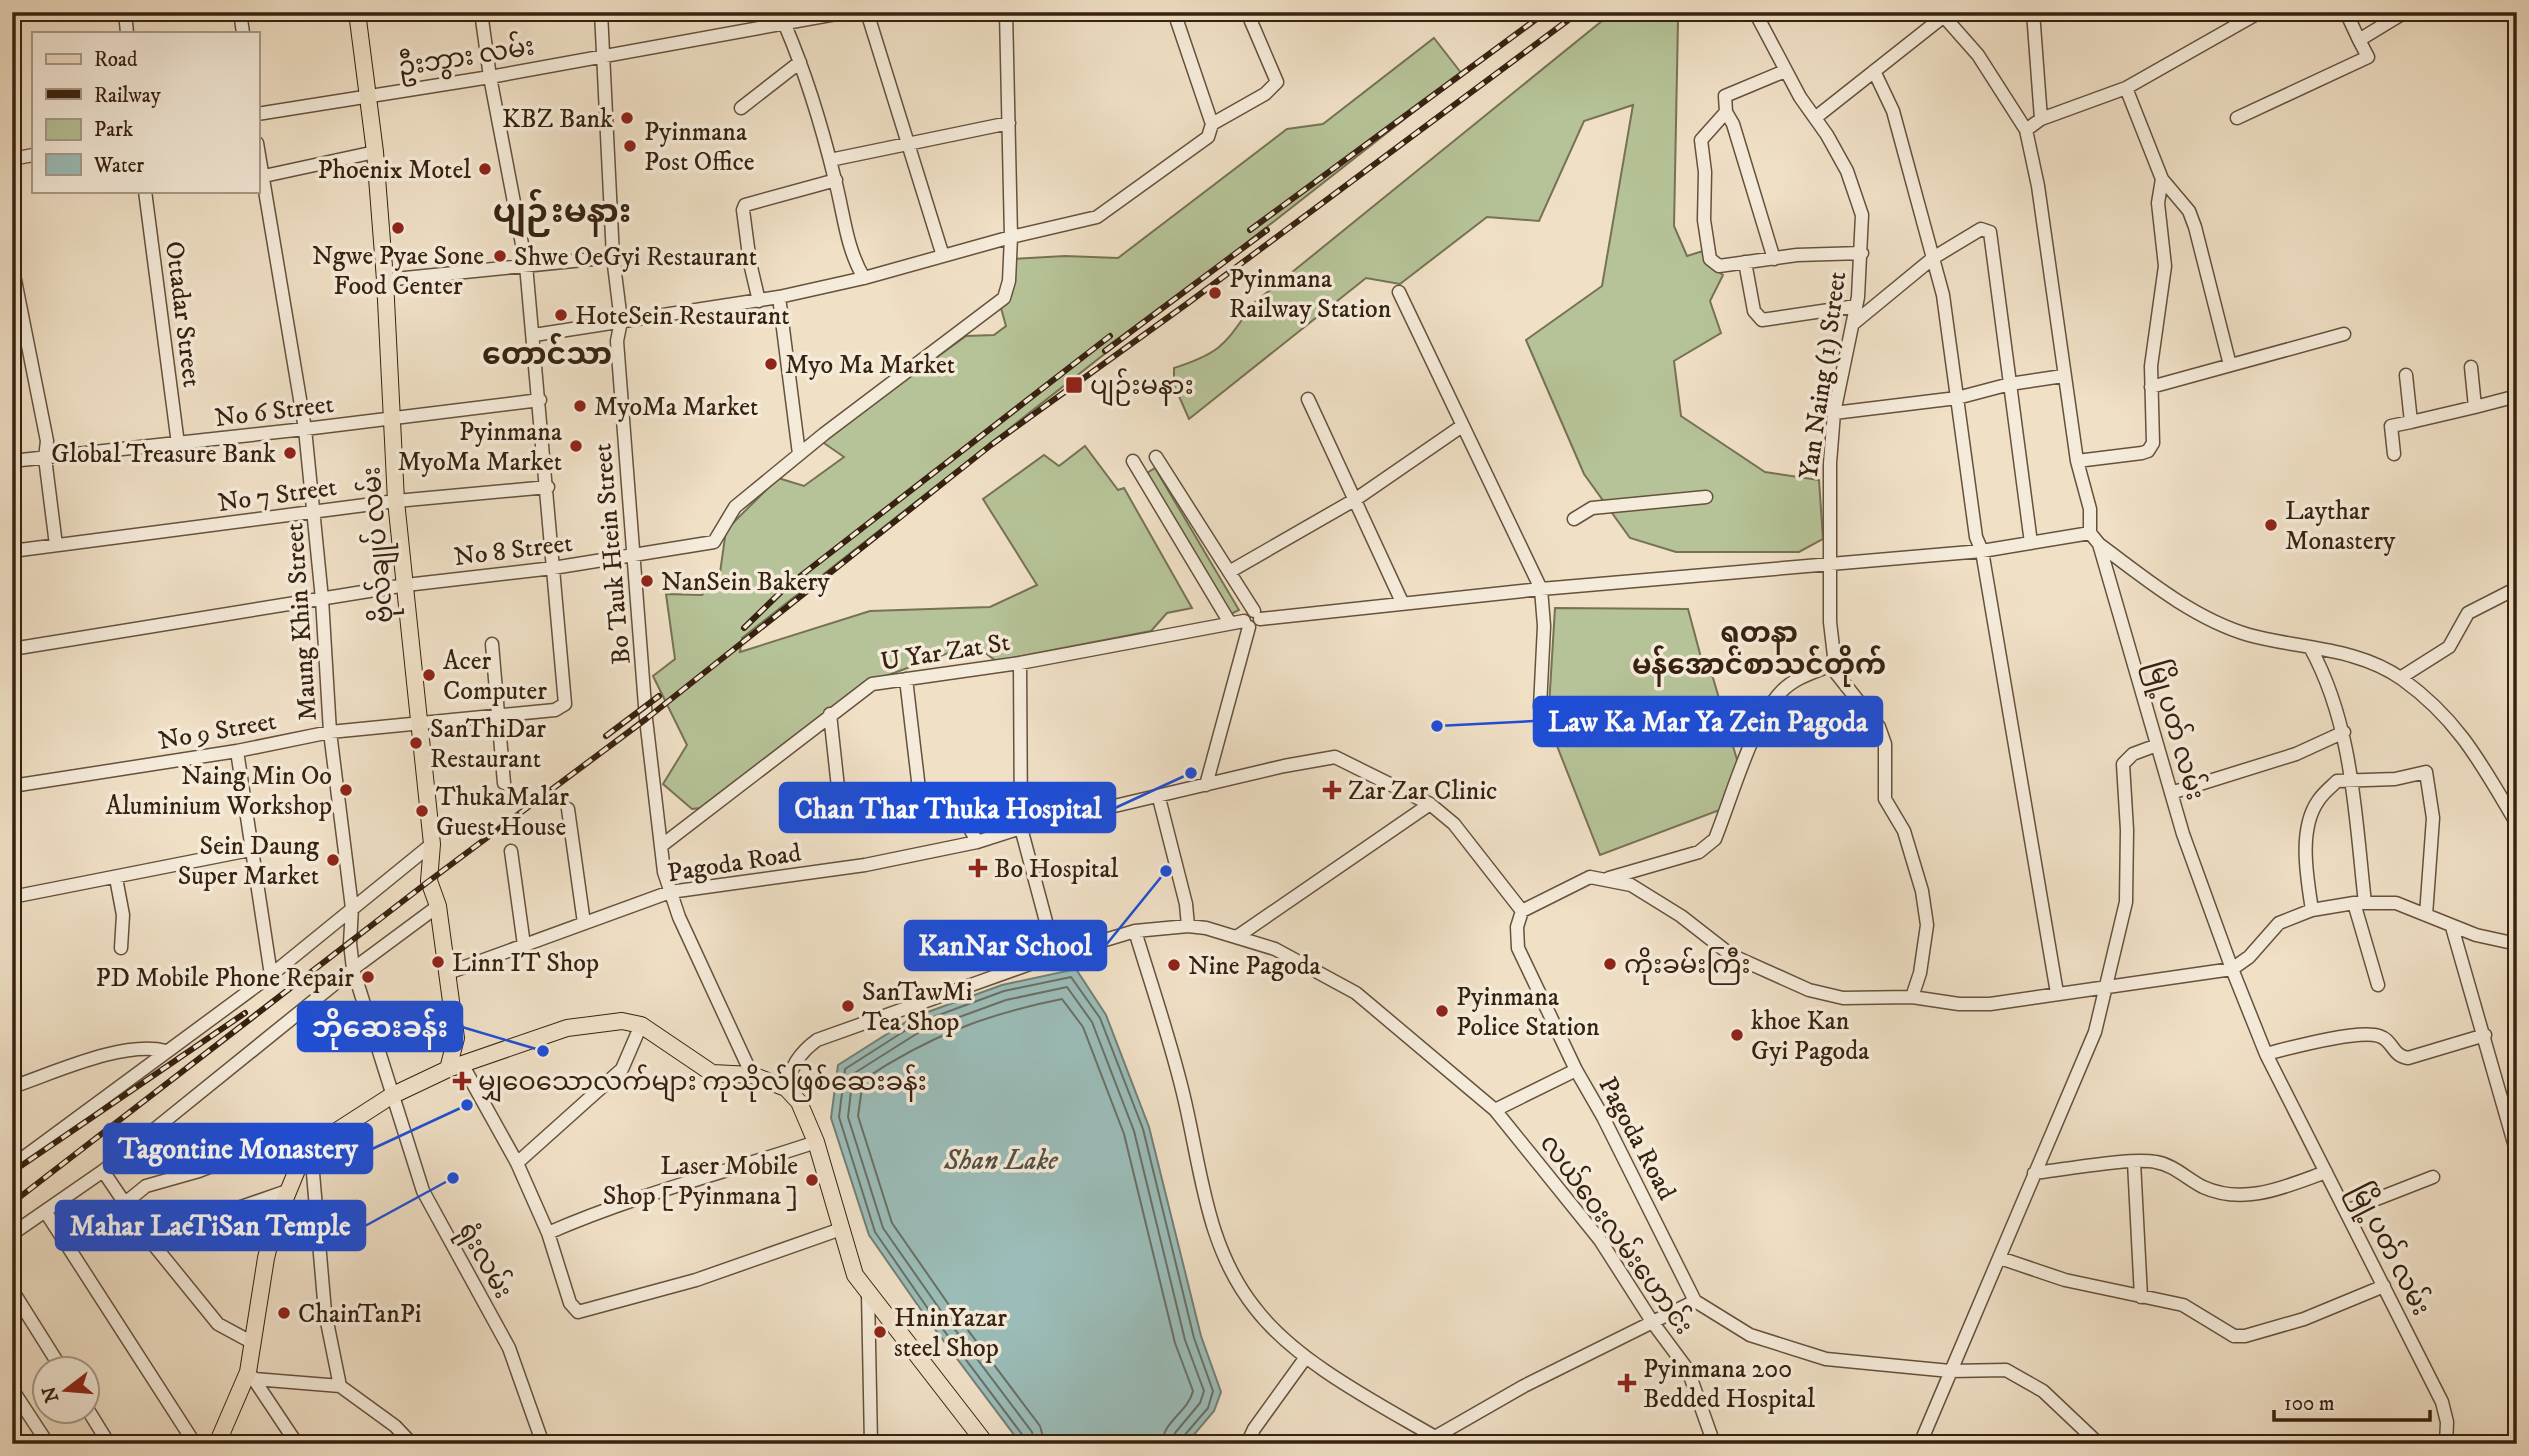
<svg xmlns="http://www.w3.org/2000/svg" width="2529" height="1456" viewBox="0 0 2529 1456" font-family="'IM FELL DW Pica','Noto Sans Myanmar',serif">
<style>
.green{fill:#b6c398;stroke:#767254;stroke-width:2}
.water{fill:#9bbdb9;stroke:#737f75;stroke-width:2}
.lines{fill:none;stroke-linecap:round;stroke-linejoin:round}
.shore{stroke:#696f64;stroke-width:2}
.minor-casing{stroke:#65513d;stroke-width:15}
.major-casing{stroke:#37210f;stroke-width:18}
.minor{stroke:#f5ebda;stroke-width:12}
.major{stroke:#f0e0c6;stroke-width:16}
.rail-casing{stroke:#37210f;stroke-width:6}
.rail{stroke:#f5ebda;stroke-width:3.5;stroke-dasharray:10;stroke-linecap:butt}
.poi-dot{fill:#8f2418;stroke:#f5ebda;stroke-width:2.5}
.labels{text-anchor:middle;stroke-width:7;stroke-linejoin:round;paint-order:stroke}
.street-label{font-size:26px;fill:#37210f;stroke:#f5ebda}
.poi-label{font-size:26px;fill:#37210f;stroke:#f5ebda;text-anchor:start}
.neighbourhood-label{font-size:28px;font-weight:bold;fill:#37210f;stroke:#f5ebda}
.water-label{font-size:28px;font-style:italic;fill:#555042;stroke:#f5ebda}
.quarter-label{font-size:30px;font-weight:bold;fill:#37210f;stroke:#f5ebda}
.district-label{font-size:33px;font-weight:bold;fill:#37210f;stroke:#f5ebda}
.leader{fill:none;stroke:#1d4ed8;stroke-width:2.5}
.callout-dot{fill:#1d4ed8;stroke:#f5ebda;stroke-width:2.5}
.callout{fill:#1d4ed8;stroke:#1d4ed8;stroke-width:2.5}
.callout-label{font-size:28px;text-anchor:middle;font-weight:bold;fill:#fff}
</style>
<rect width="100%" height="100%" fill="#f0e0c6"/>
<filter id="stains"><feTurbulence type="fractalNoise" baseFrequency=".00286" numOctaves="4"/><feColorMatrix values="0 0 0 0 .2 0 0 0 0 .09 0 0 0 0 .02 0 0 0 .5 -.17"/></filter>
<radialGradient id="worn" r=".72"><stop offset=".6" stop-color="#630" stop-opacity="0"/><stop offset="1" stop-color="#630" stop-opacity=".3"/></radialGradient>
<!-- green -->
<path class="green" d="M1613 12H1662L1678 20 1674 226 1687 256 1703 251 1710 265 1723 275 1710 301 1721 333 1674 361 1681 416 1765 472 1819 480 1823 539 1799 552H1676L1630 538 1584 474 1526 340 1602 286 1633 105 1584 121 1539 221 1487 217 1400 284 1366 278 1189 419 1174 385V368C1224 352 1225 343 1254 303Z
M1434 38 1462 74 742 638 740 652 870 611 990 607 1037 585 983 499 1044 455 1059 466 1085 446 1118 490 1124 488 1192 608 1167 613 1151 631 996 661 973 644 861 685 700 808 692 809 663 784 687 745 653 676 675 659 666 594 702 595 720 573 726 530 778 478 804 486 844 457 821 441 966 336 994 335 1006 326 999 301 1010 259 1065 256 1118 258 1287 129 1323 124Z
M1155 468 1239 610 1231 614 1147 473Z
M1555 608 1688 609 1702 661 1713 678 1740 770 1725 808 1600 855 1548 723Z"/>
<!-- water -->
<path class="water" d="M1076 969 1106 1015 1149 1127 1201 1336 1221 1392 1214 1411 1186 1444H1021L928 1320 869 1235 831 1118 838 1065 914 1017 1002 985Z"/>
<g class="lines">
<!-- shore -->
<path class="shore" d="M1026 1444 1024 1437 933 1316 875 1232 839 1117 845 1069 917 1023 1004 991 1071 977 1100 1018 1143 1129 1194 1338 1213 1391 1208 1408 1183 1437 1182 1444
M1035 1444 1032 1432 941 1311 883 1228 848 1117 853 1074 921 1031 1006 1000 1067 987 1092 1022 1134 1131 1185 1340 1204 1391 1200 1403 1175 1433 1173 1444
M1045 1444 1040 1426 949 1305 892 1223 858 1116 863 1080C927 1037 986 1014 1062 999L1083 1027 1124 1134 1175 1343 1193 1391C1188 1412 1163 1421 1162 1444"/>
<defs>
<path id="minor" d="M125 12 127 33
M240 12 243 33
M601 12 613 257 621 321 617 341 646 719 664 872 679 917 752 1075
M867 12 943 256
M1755 12 1800 97 1827 135 1847 171 1862 215 1858 297 1834 413 1830 463V622L1836 673 1879 727 1885 744V799L1904 831 1922 891 1927 925 1920 973 1912 997
M1940 12 1978 55 2026 130 2038 186 2077 461 2090 509V533L2099 544 2183 834 2232 969 2266 1054 2442 1402 2447 1422 2446 1444
M2033 12 2041 119
M2346 12 2359 40
M785 25C806 74 822 127 835 180 844 214 846 248 864 278
M1785 71 1725 96 1726 112 1701 140 1705 172 1704 220 1710 259 1719 266 1797 255 1862 253
M1874 71 1893 111 1943 295 1976 537 1982 551 2057 993
M741 108 800 62
M1726 112 1733 124 1774 259
M257 114 490 77 847 12
M1815 118 1944 16
M2237 118 2368 57 2359 40 2405 12
M1212 124 1265 94 1277 82 1247 12
M2026 130 2041 119 2126 88 2260 12
M257 143 305 429 322 599 330 732 352 908 350 943 353 969 423 1191 509 1348 543 1444
M12 159 33 155
M830 160 1009 123
M264 176 375 152
M2162 179 2189 211 2195 227 2230 365
M145 191 178 444
M1745 262 1754 311 1762 320 1856 306
M12 265 47 441 45 458 56 545
M385 280 613 257
M1399 292 1541 589 1544 626 1540 707
M779 297 799 454
M759 301 750 263 743 210 745 205 836 180
M1854 323 1933 258 1981 229 1990 232 2031 543
M534 335 779 297 864 278 1011 237 1006 12
M2151 387 2344 334
M1308 399 1402 602
M2475 407 2517 396
M1834 413 1957 398 2010 384 2063 376
M2411 422 2475 407 2471 367
M2394 454 2391 426 2411 422 2406 375
M1156 457 1254 611
M12 461 305 429 540 400
M1133 461 1230 623
M2077 461 2142 453 2148 451 2153 443 2151 366 2165 266 2158 203 2162 179 2126 88
M1574 519 1592 508 1706 497
M2099 544C2144 578 2194 619 2249 635 2300 649 2357 647 2402 679 2459 720 2482 765 2517 824
M12 551 396 501 548 487
M1229 572 1356 499 1462 426
M1260 619 1541 589 1982 551 2090 533
M492 644 504 783
M2310 647C2353 725 2355 815 2365 903
M12 649 406 585 553 568 714 542 735 507 824 434 1004 298 1009 281 1011 237 1097 217 1208 137 1212 124 1174 12
M1020 663 1021 828 1055 955
M2400 678 2449 647 2468 613 2517 588
M906 679 921 806
M830 714 840 806 844 813 953 803 961 811 977 842
M237 751 271 975
M1206 785 1249 627
M12 786 237 751 330 732 555 710 565 704 526 265 490 77 481 12
M2171 793 2296 754 2344 732
M1159 798 1186 904 1188 926
M568 809 584 923
M661 846 872 684 1020 663 1244 621
M511 851 524 945
M116 878 123 915 121 948
M1609 878 1699 852 1715 839C1731 799 1753 721 1781 692 1795 677 1815 672 1834 664
M12 897 250 850
M2354 903 2378 985
M2312 910C2307 877 2298 830 2318 801 2323 793 2331 787 2337 781L2395 779 2426 772 2433 818 2426 915
M1522 911 1590 877 1631 885 1681 916 1731 955 1809 990 1843 998 1912 997 1959 1004H1990L2232 969 2249 957 2279 923 2312 910 2354 903H2396L2476 935 2517 944
M2452 927 2516 1150
M1135 931C1151 984 1169 1036 1182 1089 1201 1164 1204 1244 1255 1308 1296 1362 1377 1403 1435 1437L1524 1386 1695 1301
M1238 936 1430 804
M448 973 670 892 865 865 977 842 1021 828 1284 766 1335 757 1430 804 1454 824 1522 911 1517 927 1518 948 1576 1070 1603 1117 1695 1301 1750 1335 1826 1359 1950 1371 2006 1370 2043 1391 2099 1444
M2266 1054C2289 1048 2358 1029 2379 1036 2393 1040 2392 1056 2408 1058L2485 1035
M462 1064 517 1163 548 1233 570 1303 578 1312 696 1280 841 1229
M12 1087C54 1073 123 1040 166 1051
M786 1088C792 1066 798 1054 817 1040L1055 955 1135 931 1188 926 1206 928 1275 949 1356 993 1495 1110 1600 1240 1653 1323 1688 1370 1714 1444
M1495 1110 1576 1070
M311 1150 325 1312 340 1386
M2134 1162 2141 1297
M517 1163 622 1069 641 1025
M12 1166 271 975 432 844
M103 1171 149 1239 218 1324 253 1343
M2034 1173C2063 1170 2131 1157 2156 1162 2174 1165 2187 1179 2203 1187 2245 1206 2287 1186 2326 1172
M125 1203 146 1186 199 1171 278 1141 302 1140 315 1145
M45 1211 195 1444
M2346 1211 2433 1177
M548 1233C635 1195 726 1172 816 1142
M12 1234 103 1171 353 969 438 906
M149 1239 287 1191
M2000 1258 2065 1280 2183 1305 2234 1336H2245L2304 1319 2384 1286
M12 1290 61 1368
M868 1293 871 1444
M251 1375 297 1444
M254 1379 340 1386 395 1426 412 1444
M12 1389 48 1444
M88 1410 109 1444
M1247 1444 1254 1429 1306 1357
M1920 1444 2095 1032 2126 902 2127 830 2123 764 2133 754 2157 745"/>
<path id="major" d="M357 12 375 152 385 280 396 501 432 844 429 881 438 906 456 1038 448 1069
M217 1444 248 1372 266 1258 274 1226 299 1165 315 1145 391 1096 448 1069 567 1028 622 1021 641 1025 712 1073 752 1075 786 1088 799 1102 816 1142 855 1275 986 1444"/>
</defs>
<!-- minor casing -->
<use href="#minor" class="minor-casing"/>
<!-- major casing -->
<use href="#major" class="major-casing"/>
<!-- minor -->
<use href="#minor" class="minor"/>
<!-- major -->
<use href="#major" class="major"/>
<defs>
<path id="rail" d="M1250 230 1546 12
M1105 351 1267 230
M744 628 785 588 1110 336
M606 736 659 696
M12 1172 245 1013
M12 1203 429 881 646 719 991 445 1188 303 1579 12"/>
</defs>
<!-- rail casing -->
<use href="#rail" class="rail-casing"/>
<!-- rail -->
<use href="#rail" class="rail"/>
</g>
<!-- markers -->
<g class="poi-dot">
<circle cx="627" cy="118" r="7"/>
<circle cx="630" cy="146" r="7"/>
<circle cx="485" cy="169" r="7"/>
<circle cx="398" cy="228" r="7"/>
<circle cx="500" cy="256" r="7"/>
<circle cx="1215" cy="293" r="7"/>
<circle cx="561" cy="315" r="7"/>
<circle cx="771" cy="364" r="7"/>
<rect x="1065" y="376" width="18" height="18" rx="3.5"/>
<circle cx="580" cy="406" r="7"/>
<circle cx="576" cy="446" r="7"/>
<circle cx="290" cy="453" r="7"/>
<circle cx="2271" cy="525" r="7"/>
<circle cx="647" cy="581" r="7"/>
<circle cx="429" cy="675" r="7"/>
<circle cx="416" cy="743" r="7"/>
<circle cx="346" cy="790" r="7"/>
<path d="M1328.5 779.5h7v7h7v7h-7v7h-7v-7h-7v-7h7z"/>
<circle cx="422" cy="811" r="7"/>
<circle cx="333" cy="860" r="7"/>
<path d="M974.5 857.5h7v7h7v7h-7v7h-7v-7h-7v-7h7z"/>
<circle cx="438" cy="962" r="7"/>
<circle cx="1610" cy="964" r="7"/>
<circle cx="1174" cy="965" r="7"/>
<circle cx="368" cy="977" r="7"/>
<circle cx="848" cy="1006" r="7"/>
<circle cx="1442" cy="1011" r="7"/>
<circle cx="1737" cy="1035" r="7"/>
<path d="M458.5 1070.5h7v7h7v7h-7v7h-7v-7h-7v-7h7z"/>
<circle cx="812" cy="1180" r="7"/>
<circle cx="284" cy="1313" r="7"/>
<circle cx="880" cy="1332" r="7"/>
<path d="M1623.5 1372.5h7v7h7v7h-7v7h-7v-7h-7v-7h7z"/>
</g>
<g class="labels">
<!-- street labels -->
<g class="street-label">
<text transform="translate(466 56) rotate(-9)" y="9">ဦးဘွား လမ်း</text>
<text transform="translate(184 314) rotate(83)" y="9">Ottadar Street</text>
<text transform="translate(1822 375) rotate(-82)" y="9">Yan Naing (1) Street</text>
<text transform="translate(274 410) rotate(-7)" y="9">No 6 Street</text>
<text transform="translate(277 494) rotate(-8)" y="9">No 7 Street</text>
<text transform="translate(377 545) rotate(-95)" y="9">ဗိုလ်ချုပ် လမ်း</text>
<text transform="translate(513 549) rotate(-7)" y="9">No 8 Street</text>
<text transform="translate(611 554) rotate(-95)" y="9">Bo Tauk Htein Street</text>
<text transform="translate(300 622) rotate(-94)" y="9">Maung Khin Street</text>
<text transform="translate(945 651) rotate(-9)" y="9">U Yar Zat St</text>
<text transform="translate(217 730) rotate(-10)" y="9">No 9 Street</text>
<text transform="translate(2177 730) rotate(74)" y="9">မြို့ပတ် လမ်း</text>
<text transform="translate(734 862) rotate(-9)" y="9">Pagoda Road</text>
<text transform="translate(1638 1138) rotate(62)" y="9">Pagoda Road</text>
<text transform="translate(1617 1234) rotate(54)" y="9">လယ်ဝေးလမ်းဟောင်း</text>
<text transform="translate(2391 1249) rotate(63)" y="9">မြို့ပတ် လမ်း</text>
<text transform="translate(486 1260) rotate(61)" y="9">ရုံးလမ်း</text>
</g>
<!-- poi labels -->
<g class="poi-label">
<text x="613" y="127" text-anchor="end">KBZ Bank</text>
<text x="644" y="140">Pyinmana<tspan x="644" dy="30">Post Office</tspan></text>
<text x="471" y="178" text-anchor="end">Phoenix Motel</text>
<text x="398" y="264" text-anchor="middle">Ngwe Pyae Sone<tspan x="398" dy="30">Food Center</tspan></text>
<text x="514" y="265">Shwe OeGyi Restaurant</text>
<text x="1229" y="287">Pyinmana<tspan x="1229" dy="30">Railway Station</tspan></text>
<text x="575" y="324">HoteSein Restaurant</text>
<text x="785" y="373">Myo Ma Market</text>
<text x="1090" y="394">ပျဉ်းမနား</text>
<text x="594" y="415">MyoMa Market</text>
<text x="562" y="440" text-anchor="end">Pyinmana<tspan x="562" dy="30">MyoMa Market</tspan></text>
<text x="276" y="462" text-anchor="end">Global Treasure Bank</text>
<text x="2285" y="519">Laythar<tspan x="2285" dy="30">Monastery</tspan></text>
<text x="661" y="590">NanSein Bakery</text>
<text x="443" y="669">Acer<tspan x="443" dy="30">Computer</tspan></text>
<text x="430" y="737">SanThiDar<tspan x="430" dy="30">Restaurant</tspan></text>
<text x="332" y="784" text-anchor="end">Naing Min Oo<tspan x="332" dy="30">Aluminium Workshop</tspan></text>
<text x="1348" y="799">Zar Zar Clinic</text>
<text x="436" y="805">ThukaMalar<tspan x="436" dy="30">Guest House</tspan></text>
<text x="319" y="854" text-anchor="end">Sein Daung<tspan x="319" dy="30">Super Market</tspan></text>
<text x="994" y="877">Bo Hospital</text>
<text x="452" y="971">Linn IT Shop</text>
<text x="1624" y="973">ကိုးခမ်းကြီး</text>
<text x="1188" y="974">Nine Pagoda</text>
<text x="354" y="986" text-anchor="end">PD Mobile Phone Repair</text>
<text x="862" y="1000">SanTawMi<tspan x="862" dy="30">Tea Shop</tspan></text>
<text x="1456" y="1005">Pyinmana<tspan x="1456" dy="30">Police Station</tspan></text>
<text x="1751" y="1029">khoe Kan<tspan x="1751" dy="30">Gyi Pagoda</tspan></text>
<text x="478" y="1090">မျှဝေသောလက်များ ကုသိုလ်ဖြစ်ဆေးခန်း</text>
<text x="798" y="1174" text-anchor="end">Laser Mobile<tspan x="798" dy="30">Shop [ Pyinmana ]</tspan></text>
<text x="298" y="1322">ChainTanPi</text>
<text x="894" y="1326">HninYazar<tspan x="894" dy="30">steel Shop</tspan></text>
<text x="1643" y="1377">Pyinmana 200<tspan x="1643" dy="30">Bedded Hospital</tspan></text>
</g>
<!-- neighbourhood labels -->
<g class="neighbourhood-label">
<text x="1759" y="642">ရတနာ<tspan x="1759" dy="32">မန်အောင်စာသင်တိုက်</tspan></text>
</g>
<!-- water labels -->
<g class="water-label">
<text x="1001" y="1169">Shan Lake</text>
</g>
<!-- quarter labels -->
<g class="quarter-label">
<text x="547" y="364">တောင်သာ</text>
</g>
<!-- district labels -->
<g class="district-label">
<text x="562" y="222">ပျဉ်းမနား</text>
</g>
</g>
<!-- callouts -->
<path class="leader" d="M1437 726L1534 721M1191 773L1115 808M1166 871L1106 945M543 1051L462 1027M467 1105L372 1149M453 1178L365 1226"/>
<g class="callout-dot">
<circle cx="1437" cy="726" r="7"/>
<circle cx="1191" cy="773" r="7"/>
<circle cx="1166" cy="871" r="7"/>
<circle cx="543" cy="1051" r="7"/>
<circle cx="467" cy="1105" r="7"/>
<circle cx="453" cy="1178" r="7"/>
</g>
<g class="callout">
<rect x="1534" y="697" width="348" height="49" rx="7"/>
<rect x="780" y="783" width="335" height="49" rx="7"/>
<rect x="905" y="921" width="201" height="49" rx="7"/>
<rect x="298" y="1002" width="164" height="49" rx="7"/>
<rect x="104" y="1124" width="268" height="49" rx="7"/>
<rect x="56" y="1201" width="309" height="49" rx="7"/>
</g>
<g class="callout-label">
<text x="1708" y="731">Law Ka Mar Ya Zein Pagoda</text>
<text x="948" y="818">Chan Thar Thuka Hospital</text>
<text x="1005" y="955">KanNar School</text>
<text x="380" y="1037">ဘိုဆေးခန်း</text>
<text x="238" y="1158">Tagontine Monastery</text>
<text x="210" y="1235">Mahar LaeTiSan Temple</text>
</g>
<!-- margin -->
<rect width="2529" height="1456" fill="none" stroke="#f0e0c6" stroke-width="42"/>
<rect x="14" y="14" width="2501" height="1428" fill="none" stroke="#37210f" stroke-width="3.5"/>
<rect x="21" y="21" width="2487" height="1414" fill="none" stroke="#37210f" stroke-width="2"/>
<!-- legend -->
<rect x="32" y="32" width="228" height="161" fill="#f5ebda" stroke="#a99a89" stroke-width="2"/>
<rect x="46" y="54" width="35" height="10" fill="#f0e0c6" stroke="#a99a89" stroke-width="2"/>
<text x="94" y="66" font-size="21" fill="#37210f">Road</text>
<rect x="46" y="89" width="35" height="10" fill="#37210f" stroke="#a99a89" stroke-width="2"/>
<text x="94" y="102" font-size="21" fill="#37210f">Railway</text>
<rect x="46" y="119" width="35" height="21" fill="#b6c398" stroke="#a99a89" stroke-width="2"/>
<text x="94" y="136" font-size="21" fill="#37210f">Park</text>
<rect x="46" y="154" width="35" height="21" fill="#9bbdb9" stroke="#a99a89" stroke-width="2"/>
<text x="94" y="172" font-size="21" fill="#37210f">Water</text>
<!-- north arrow -->
<g transform="translate(66 1390) rotate(254)"><circle r="33" fill="#f5ebda" stroke="#a99a89" stroke-width="2"/>
<path d="M0-5L12 26L0 18L-12 26Z" fill="#8f2418"/>
<text y="-10" font-size="19" font-weight="bold" text-anchor="middle" fill="#37210f">N</text>
</g>
<!-- scale -->
<path d="M2274 1410v10h156v-10" fill="none" stroke="#37210f" stroke-width="3.5"/>
<text x="2284" y="1410" font-size="21" fill="#37210f" stroke="#f5ebda" stroke-width="5" paint-order="stroke">100 m</text>
<rect width="100%" height="100%" filter="url(#stains)"/>
<rect width="100%" height="100%" fill="url(#worn)"/>
</svg>
